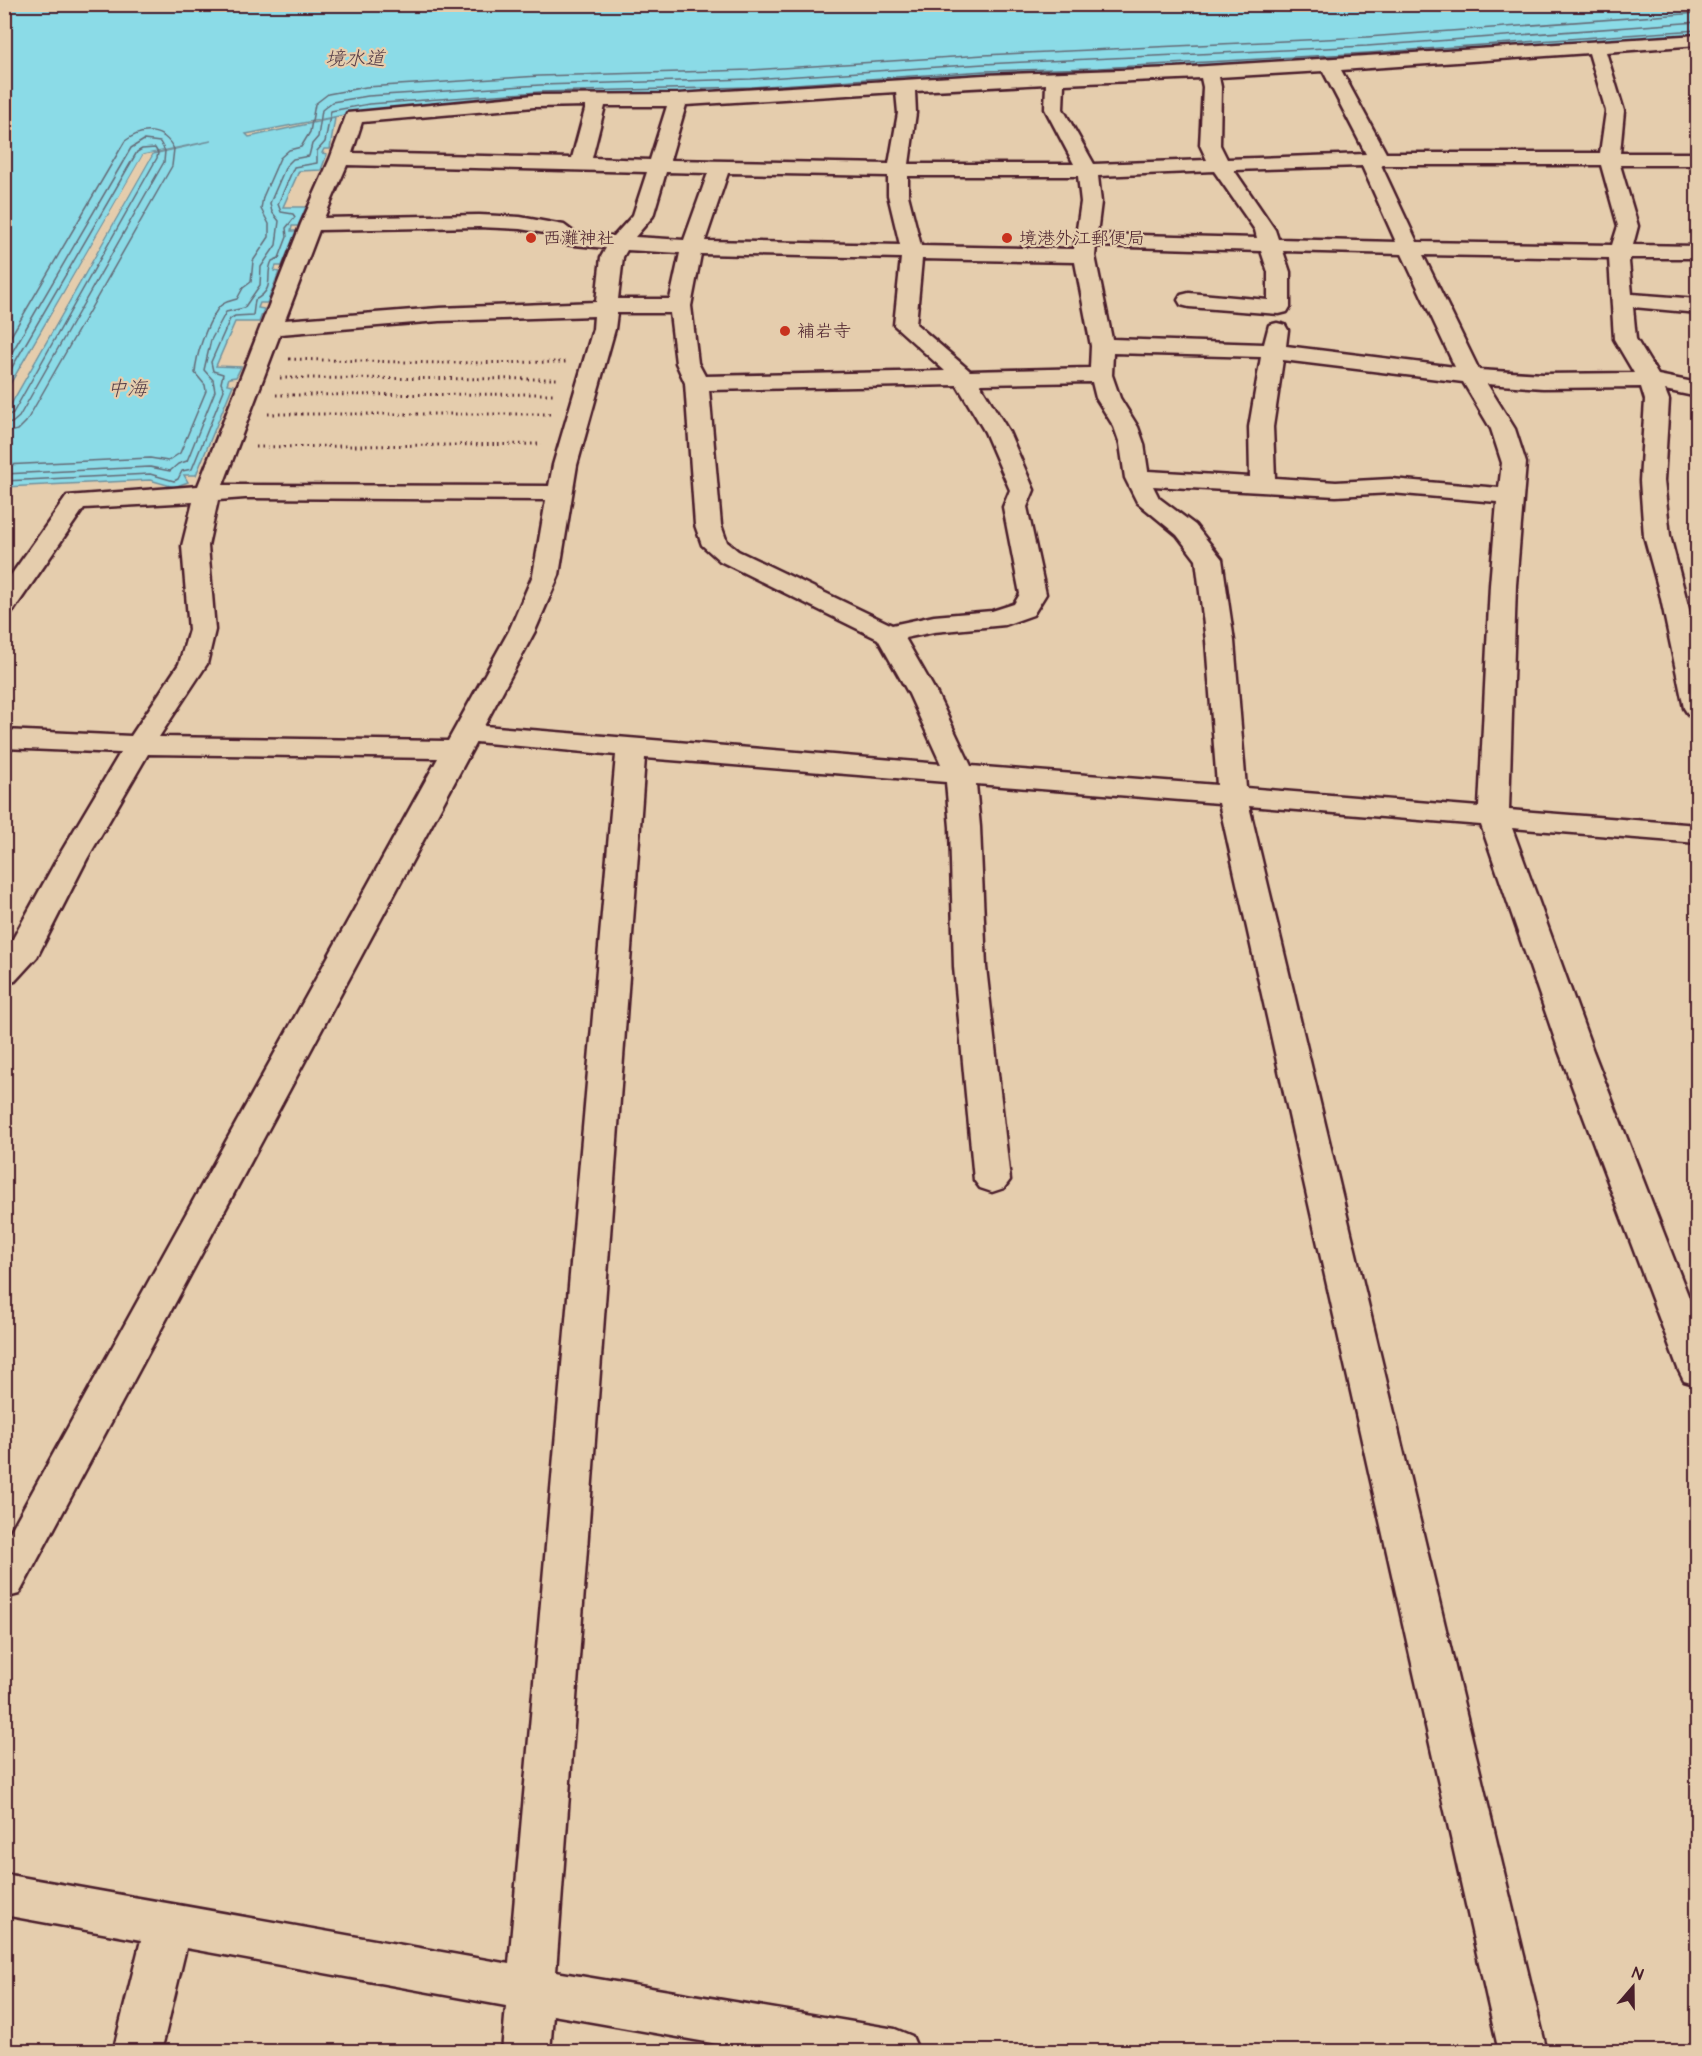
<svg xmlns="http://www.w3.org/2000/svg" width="1702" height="2056" viewBox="0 0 1702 2056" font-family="'Architects Daughter','Klee One',sans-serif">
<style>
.water{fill:#8bdbe7;stroke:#71909c;stroke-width:1.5}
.pier{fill:#e5cdad}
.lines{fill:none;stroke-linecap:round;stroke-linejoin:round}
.shore{stroke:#646a76;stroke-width:1.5}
.minor-casing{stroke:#4a1f2b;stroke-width:5}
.path{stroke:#4a1f2b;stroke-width:3;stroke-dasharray:1.5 4;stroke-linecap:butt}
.minor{fill:#e5cdad;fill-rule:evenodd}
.poi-dot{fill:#c8321e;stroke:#e5cdad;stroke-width:2}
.labels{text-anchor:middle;stroke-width:4.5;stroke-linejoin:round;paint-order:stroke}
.far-poi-label{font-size:18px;fill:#4a1f2b;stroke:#e5cdad;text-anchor:start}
.far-water-label{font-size:20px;font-style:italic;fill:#543b47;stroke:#e5cdad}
</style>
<rect width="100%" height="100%" fill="#e5cdad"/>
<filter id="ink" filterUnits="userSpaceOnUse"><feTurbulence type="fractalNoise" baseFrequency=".0167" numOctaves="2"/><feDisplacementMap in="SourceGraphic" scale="12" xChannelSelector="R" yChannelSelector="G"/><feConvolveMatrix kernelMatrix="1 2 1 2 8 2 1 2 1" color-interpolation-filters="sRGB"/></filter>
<g filter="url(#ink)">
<!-- water -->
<path class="water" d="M5 5H1697V35L1368 59 752 93 541 98 370 110 246 134 249 137 335 118 330 149H324L322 153 327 154 321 170 299 171 283 207H306L298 226H292L291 231H296L282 266H276L274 271 279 272 267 303H260L258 308 264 309 259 322H235L216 366 241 367 236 377 229 378 227 384 233 385 196 475H184L188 482 174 487 150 480 5 487V415L153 154 211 141 143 155 5 393Z"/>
<!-- pier -->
<path class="pier" d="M211 142 153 153 5 413 148 157H145L7 394 5 395 143 155Z"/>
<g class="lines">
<!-- shore -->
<path class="shore" d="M4 348 125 141C143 127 163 128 174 149L172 166 26 422 18 430 4 433
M4 366 131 148 144 140 160 142 165 151 164 162 19 417 12 423 4 424
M4 381 137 152 142 149 155 148 158 153 157 158 13 413 4 417
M4 465 150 458 168 461 180 453 206 391 205 385 195 373C196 355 206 326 217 310 221 303 229 301 237 299L243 288 251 282 253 261 269 237V224L261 209 263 197 280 158 289 150 301 147 310 132 315 104 328 94 366 87 539 76 751 70 984 55 1367 37 1698 13
M4 474 150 467 170 471 178 464 187 461 215 391 213 380 204 370 211 340 226 312 244 308 260 285 261 267 276 245 279 221 272 212 270 203 286 166 293 159 309 156 312 144 318 137 322 110 332 102 368 96 540 85 751 79 984 64 1367 46 1698 22
M4 481 150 474 174 481 178 479 182 471 192 469 224 390 221 383 223 374 213 371 211 362 230 319 235 316 253 315 255 300C277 288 264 276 272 261L279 258 287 237 286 228 295 217 293 214 281 212 278 204 294 167 317 163V151L325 142 331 111 369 104 540 92 752 87 985 71 1098 68 1368 53 1698 30"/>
<defs>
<path id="minor" d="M1698 35V45L1606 52 1624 111 1620 153H1698V165H1620L1638 226 1633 245 1698 246V258H1630L1629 262 1632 294 1698 299V313L1633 307 1636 339 1658 375 1698 383V397L1665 390 1669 400 1664 481 1670 536 1698 644V716L1688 714 1684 708 1660 594 1644 536 1640 481 1645 400 1641 387 1543 388 1487 384 1515 429 1526 463 1516 585 1509 810 1698 825V843L1512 828 1593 1051 1698 1321V1385L1684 1381 1679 1371 1559 1051 1481 825 1249 806 1547 2052H1499L1219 803 976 784 980 827 986 967 1010 1180 1004 1188 992 1192 980 1188 974 1180 954 967 950 827 946 782 645 758 556 1972 895 2029 912 2036 919 2052H763L553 2015 550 2052H502L506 2006 186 1948 161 2052H113L141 1940 4 1915V1874L509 1964 616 755 476 742 19 1594 4 1598V1543L438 758 148 754 87 859 37 957 15 981 4 984V955L57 859 120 753 4 748V730L131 736 179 664 189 630 182 546 193 502 84 508 13 611 4 613V585L67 496 198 486 301 224 330 159 347 113 534 95 678 94 984 75 1175 68ZM1589 53 1606 111 1600 153H1386L1341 70ZM1323 71 1366 154 1227 159 1220 145 1221 87 1219 77ZM1201 78 1203 87 1200 145 1207 160 1094 164 1063 109 1064 84ZM1046 84 1045 109 1074 164H909L916 113 915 91ZM896 92 898 113 889 164 670 160 686 105ZM586 106 572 158 352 153 362 122 534 107ZM605 106H667L650 160 592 158ZM347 165 647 172 633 215 614 236 576 234 564 225 520 217 479 215 324 218ZM1381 165H1601L1618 226 1612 245 1417 242ZM1362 166 1396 242 1278 239 1275 230 1234 170ZM1214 171 1255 230 1257 238 1097 234 1101 202 1098 176ZM666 172 708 173 684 240 635 237 653 216ZM728 173 888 176V195L900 245 705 241ZM908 176H1078L1081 202 1074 249 921 246 908 195ZM479 227 520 229 551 234 563 244 606 248 601 257 596 302 439 308 285 320 319 230ZM1096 246 1261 251 1268 272V300L1189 293 1181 295 1178 300 1181 305 1189 307 1279 314 1287 312 1290 307V272L1283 251 1402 254 1455 367 1286 346 1288 330 1285 325 1277 323 1269 325 1264 344 1112 339 1095 256ZM627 250 680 253 670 299H618L623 257ZM701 254 901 258 894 325 945 371 705 376 698 363 691 306ZM1423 255 1609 258 1614 339 1634 373 1543 374 1479 370ZM922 259 1075 262 1091 346 1090 368 970 371 916 324ZM617 313H670L676 363 685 383 695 525 702 545 720 561 878 639 909 694 941 764 484 726 535 631 559 575 577 465 615 329ZM594 316 593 329 553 465 549 486 223 485 280 334 439 321ZM1113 353 1261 357 1249 427 1250 477 1148 471 1144 444 1138 427 1120 398 1112 375ZM1283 360 1463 382 1491 429 1502 463 1499 488 1391 479 1336 482 1275 478 1273 427ZM1092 382 1096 398 1114 427 1120 444 1125 478 1137 502 1177 535 1196 560 1206 641 1217 785 971 766 937 694 905 638 934 632 1005 625 1033 615 1046 594 1027 507 1034 490 1009 432 980 384ZM957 385 985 432 1010 490 1003 507 1020 594 1014 604 992 611 934 616 892 625 738 551 727 542 721 525 709 390ZM1153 486 1336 496 1391 493 1497 502 1490 585 1479 807 1246 788 1234 641 1222 559 1195 525 1159 498ZM245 498 546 500 533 575 509 631 448 741 159 737 207 664 215 630 208 546 218 500Z"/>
</defs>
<!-- minor casing -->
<use href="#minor" class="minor-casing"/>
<!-- path -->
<path class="path" d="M289 359 439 363 566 362
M280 378 560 379
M276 395 556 394
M268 414H551
M256 447 542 444"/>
<!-- minor -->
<use href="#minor" class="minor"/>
</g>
</g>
<!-- markers -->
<g class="poi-dot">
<circle cx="531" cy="238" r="6"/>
<circle cx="1007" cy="238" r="6"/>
<circle cx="785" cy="331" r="6"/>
</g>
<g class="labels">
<!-- far-poi labels -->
<g class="far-poi-label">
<text x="543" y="244">西灘神社</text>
<text x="1019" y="244">境港外江郵便局</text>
<text x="797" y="337">補岩寺</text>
</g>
<!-- far-water labels -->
<g class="far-water-label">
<text x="355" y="65">境水道</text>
<text x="127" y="395">中海</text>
</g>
</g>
<!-- margin -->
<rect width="1702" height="2056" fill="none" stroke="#e5cdad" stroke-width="24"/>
<rect x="12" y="12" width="1678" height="2032" fill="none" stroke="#4a1f2b" stroke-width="2" filter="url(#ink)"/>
<!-- north arrow -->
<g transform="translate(1633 1987) rotate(20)" stroke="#e5cdad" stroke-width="4.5" paint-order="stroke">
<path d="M0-4.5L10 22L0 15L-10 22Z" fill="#4a1f2b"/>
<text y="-9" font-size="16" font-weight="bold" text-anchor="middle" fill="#4a1f2b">N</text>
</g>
</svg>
